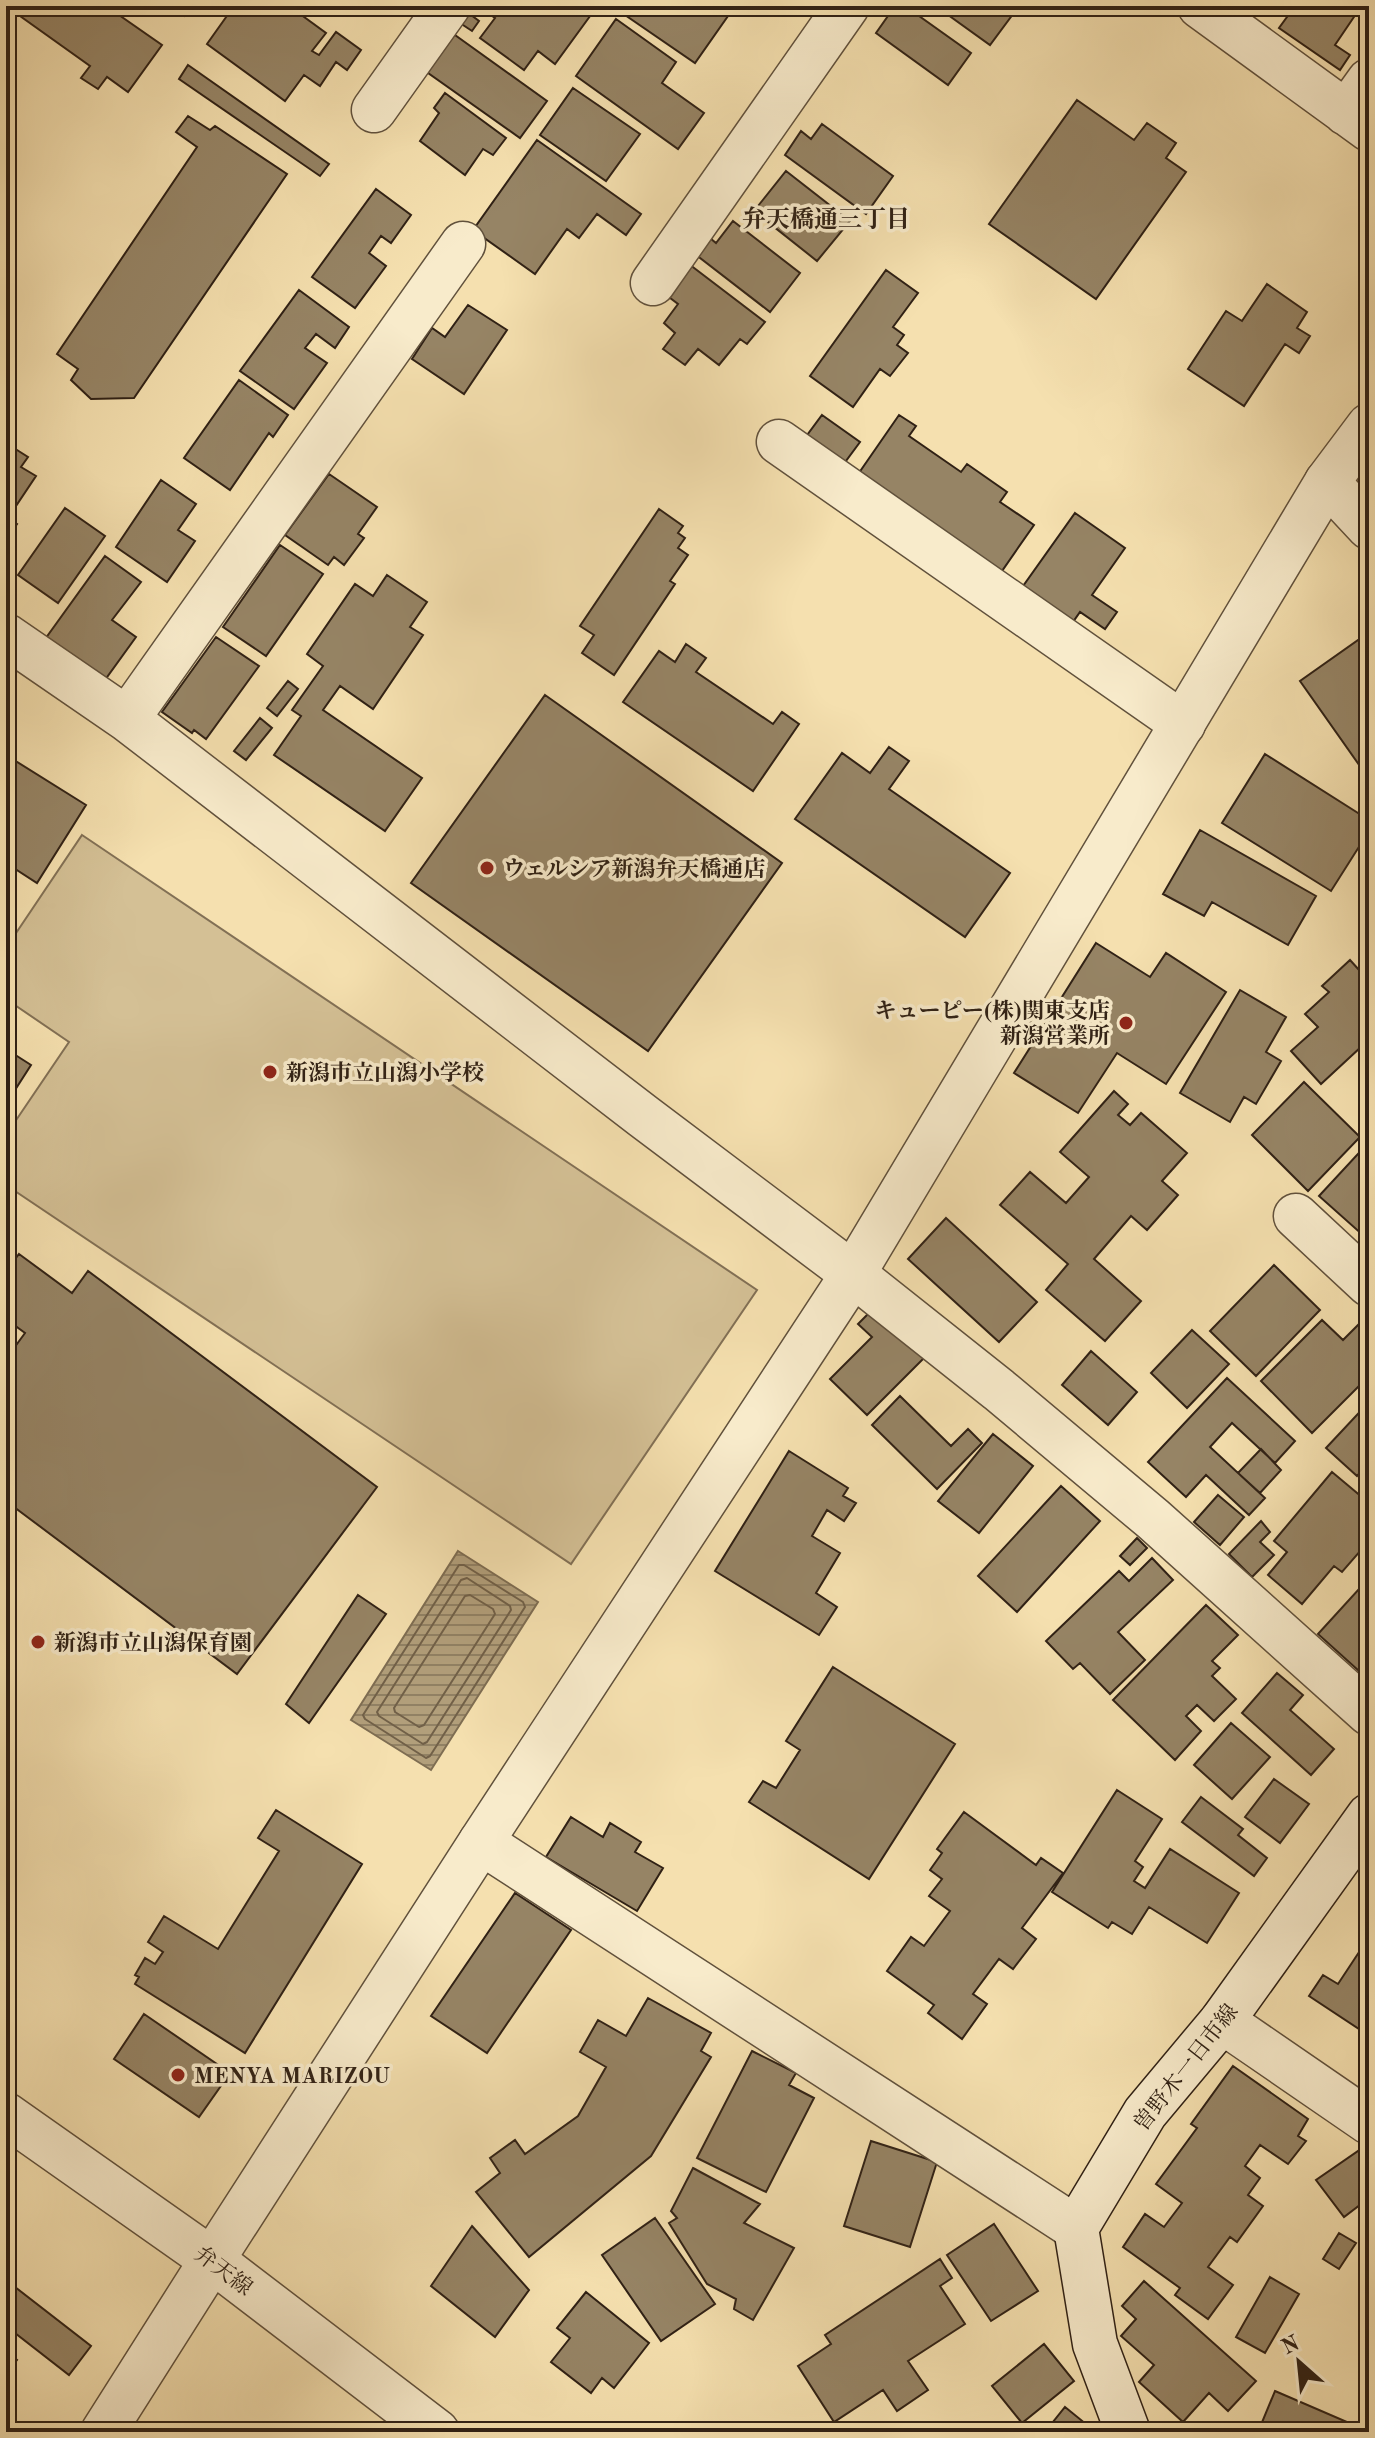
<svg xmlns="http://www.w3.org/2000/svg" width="1375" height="2438" viewBox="0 0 1375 2438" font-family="'Old Standard TT','Noto Serif JP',serif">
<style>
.garden{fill:#d4c095;stroke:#827055;stroke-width:2}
.water{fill:url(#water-rules);stroke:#7e6d52;stroke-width:2}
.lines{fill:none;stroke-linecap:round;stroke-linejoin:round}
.shore{stroke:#716048;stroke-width:2}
.building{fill:#968465;stroke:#302115;stroke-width:2}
.minor-casing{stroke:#61513c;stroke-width:47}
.tertiary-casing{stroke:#61513c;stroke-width:47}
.secondary-casing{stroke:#302115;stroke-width:47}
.minor{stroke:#f8ebcb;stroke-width:44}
.tertiary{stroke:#f8ebcb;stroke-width:44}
.secondary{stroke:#f8ebcb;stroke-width:44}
.poi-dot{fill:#8f2418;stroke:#f8ebcb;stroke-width:3}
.labels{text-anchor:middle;stroke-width:7;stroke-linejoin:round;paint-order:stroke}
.poi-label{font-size:22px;font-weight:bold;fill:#302115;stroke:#f8ebcb;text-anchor:start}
.street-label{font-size:22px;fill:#302115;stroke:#f8ebcb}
.neighbourhood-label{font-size:24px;font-weight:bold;fill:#302115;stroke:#f8ebcb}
</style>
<defs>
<pattern id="water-rules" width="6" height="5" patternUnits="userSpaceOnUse" patternTransform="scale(2)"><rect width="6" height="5" fill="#b29f7b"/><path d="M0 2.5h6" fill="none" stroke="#918164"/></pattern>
</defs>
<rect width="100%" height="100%" fill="#f5e0af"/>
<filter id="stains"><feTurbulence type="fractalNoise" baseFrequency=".0025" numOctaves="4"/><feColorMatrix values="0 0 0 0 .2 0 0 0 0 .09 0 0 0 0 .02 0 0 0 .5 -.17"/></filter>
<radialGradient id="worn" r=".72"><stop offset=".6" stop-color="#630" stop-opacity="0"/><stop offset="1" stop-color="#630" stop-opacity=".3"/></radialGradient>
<!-- garden -->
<path class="garden" d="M82 835 757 1290 571 1564 6 1185V1135L69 1042 6 999V948Z"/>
<!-- water -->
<path class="water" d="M458 1551 538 1602 431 1770 351 1720Z"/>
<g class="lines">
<!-- shore -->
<path class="shore" d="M459 1565H464L523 1602 525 1607 430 1756 426 1758 365 1719 363 1715Z
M467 1578 510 1606 511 1610 427 1742 423 1744 379 1716 377 1712 461 1580Z
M470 1595 493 1609 495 1614 424 1725 419 1727 395 1712 394 1708 465 1596Z"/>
</g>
<!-- building -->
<path class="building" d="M6 6H106L162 45 128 92 107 77 98 89 81 78 90 66Z
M170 6H192L184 16Z
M234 6H289L326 33 312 51 319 55 336 32 361 50 347 70 336 62 320 86 304 75 285 101 207 44Z
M459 6 479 21 472 31 451 17Z
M478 6H585L593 12 555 64 538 51 524 70 480 38 495 18Z
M631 6H735L695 63 625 15Z
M895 6H905L971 53 948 85 876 33Z
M948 6H1019L990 45 944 12Z
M1295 6H1352L1358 11 1335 45 1350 55 1340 70 1279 28Z
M616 19 676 62 662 83 704 113 678 149 576 76Z
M448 30 547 101 520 138 421 68Z
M188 65 329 164 320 176 179 79Z
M573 88 640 134 606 181 540 135Z
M445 93 506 138 493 155 483 149 465 175 420 141 439 113 434 108Z
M1077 100 1134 140 1147 123 1176 143 1166 158 1186 172 1096 299 989 224Z
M188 116 210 130 215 126 287 174 134 398 91 399 71 380 78 369 57 354 197 147 176 132Z
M822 124 893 176 866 214 785 155 801 131 811 139Z
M537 140 641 214 626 235 597 214 579 238 567 229 535 274 473 230Z
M786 171 850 221 817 261 754 211Z
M376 189 411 215 391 243 381 236 369 253 386 266 355 308 312 277Z
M733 221 800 273 770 312 691 251 705 234 716 243Z
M681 258 765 322 747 344 740 339 719 365 698 349 685 365 663 349 675 333 664 323 678 304 657 288Z
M886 270 918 293 893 327 904 335 897 345 908 353 890 376 880 369 853 407 810 376Z
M1267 284 1307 312 1297 328 1310 336 1299 353 1285 344 1244 406 1188 369 1226 311 1242 321Z
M299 290 349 327 335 348 316 334 305 348 327 363 294 409 240 371Z
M468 305 507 330 464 394 412 359 432 328 445 337Z
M239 380 288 415 273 437 269 433 230 490 184 458Z
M822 415 860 442 837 473 799 446Z
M899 415 916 426 909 436 961 472 967 464 1007 492 1000 502 1034 525 995 581 852 483Z
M6 443 28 457 21 467 36 476 8 518 17 524 6 540Z
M329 474 377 507 358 534 364 538 344 565 334 557 328 565 285 535Z
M161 480 196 504 178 530 195 541 167 582 116 547Z
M65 508 105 536 58 603 18 575Z
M659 509 683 526 678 533 685 538 678 548 688 555 670 581 675 584 614 675 582 653 594 635 580 626Z
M1075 513 1125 548 1092 595 1117 612 1105 629 1080 612 1066 632 1016 596Z
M280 545 323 574 266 656 223 627Z
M105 556 141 582 112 620 136 637 102 684 43 642Z
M387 575 427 602 410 627 423 635 373 709 340 686 323 710 422 778 385 831 274 755 301 716 292 710 323 666 307 654 355 584 373 596Z
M216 637 259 666 206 739 194 730 192 733 162 712Z
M1361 638 1369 650V779L1300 681Z
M686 644 706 658 696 672 773 724 782 712 799 724 753 791 623 702 659 651 675 662Z
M288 681 298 689 277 716 267 708Z
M545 695 782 863 648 1051 411 883Z
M260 718 272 728 246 760 234 751Z
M889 747 909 761 889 789 1010 873 965 937 795 819 842 753 870 773Z
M1265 754 1369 820V831L1331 891 1222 823Z
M6 755 86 805 37 883 6 863Z
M1200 830 1316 896 1288 945 1212 902 1204 916 1163 894Z
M1096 943 1150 977 1166 953 1226 992 1166 1084 1117 1053 1078 1113 1014 1073Z
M1350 960 1369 981V1055L1361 1047 1321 1084 1291 1051 1318 1027 1305 1014 1329 992 1322 986Z
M1240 990 1286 1017 1266 1052 1281 1061 1256 1104 1244 1097 1230 1122 1180 1093Z
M6 1049 31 1065 6 1104Z
M1304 1082 1360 1137 1308 1191 1252 1135Z
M1114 1091 1128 1104 1118 1115 1130 1125 1141 1113 1187 1153 1162 1181 1178 1195 1147 1230 1131 1216 1094 1259 1141 1301 1105 1341 1046 1290 1068 1264 1000 1205 1030 1172 1066 1203 1089 1177 1060 1152Z
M1369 1142V1233L1365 1237 1319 1196Z
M946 1218 1037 1302 999 1342 908 1259Z
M19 1254 72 1293 88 1271 377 1487 237 1674 6 1501V1359L25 1333 6 1319V1271Z
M1274 1265 1320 1310 1256 1376 1210 1331Z
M879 1303 929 1353 867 1415 830 1379 872 1337 858 1324Z
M1369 1314V1369L1360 1377 1364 1381 1312 1433 1261 1381 1322 1320 1343 1340Z
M1192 1330 1229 1364 1187 1408 1151 1373Z
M1091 1351 1137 1392 1108 1425 1062 1385Z
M1227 1378 1295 1441 1275 1463 1232 1423 1210 1447 1265 1498 1249 1515 1206 1475 1186 1497 1148 1462Z
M900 1396 951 1446 968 1429 982 1443 937 1489 872 1425Z
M1369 1402V1463L1357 1476 1326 1448Z
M993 1434 1033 1466 979 1533 938 1501Z
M1261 1449 1281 1470 1260 1493 1238 1473Z
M789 1451 848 1488 843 1496 856 1503 844 1521 827 1510 812 1536 840 1553 816 1593 837 1607 819 1635 715 1571Z
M1332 1472 1369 1503V1541L1342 1572 1334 1566 1302 1604 1268 1575 1287 1552 1274 1541Z
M1061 1486 1100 1521 1017 1612 978 1576Z
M1218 1495 1244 1517 1220 1545 1194 1522Z
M1261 1521 1270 1532 1260 1542 1274 1555 1252 1577 1229 1554Z
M1137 1538 1147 1548 1130 1565 1120 1556Z
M1152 1558 1173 1580 1118 1632 1145 1660 1110 1694 1080 1663 1073 1669 1046 1641 1119 1571 1129 1581Z
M1369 1578V1680L1318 1634Z
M358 1595 386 1614 309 1723 286 1704Z
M1206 1605 1238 1635 1212 1661 1220 1668 1212 1676 1236 1699 1214 1721 1197 1705 1186 1716 1201 1731 1175 1760 1113 1700Z
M833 1667 955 1744 869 1879 749 1802 763 1781 776 1788 800 1750 786 1741Z
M1277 1673 1303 1695 1290 1710 1334 1749 1311 1775 1242 1713Z
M1231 1723 1270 1757 1232 1799 1194 1765Z
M1274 1779 1309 1804 1280 1843 1245 1817Z
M1117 1790 1162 1819 1135 1861 1143 1867 1134 1881 1145 1888 1170 1849 1239 1893 1207 1943 1149 1907 1132 1934 1112 1922 1108 1928 1052 1892Z
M1201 1797 1243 1829 1238 1835 1267 1858 1254 1876 1182 1822Z
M276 1810 362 1864 245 2053 135 1984 139 1977 135 1975 145 1958 155 1964 163 1952 148 1942 164 1916 218 1949 279 1851 258 1838Z
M964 1812 1036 1865 1041 1858 1063 1873 1022 1928 1036 1939 1013 1969 999 1959 973 1994 987 2004 962 2039 928 2013 934 2005 887 1971 911 1937 924 1946 950 1911 929 1896 942 1879 930 1870 942 1853 937 1849Z
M571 1817 603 1837 610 1823 641 1842 635 1852 663 1868 637 1911 546 1857Z
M515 1893 571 1930 487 2053 431 2016Z
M1369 1937V2034L1368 2035 1309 1996 1323 1975 1338 1984Z
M648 1998 711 2033 701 2051 711 2057 651 2156 529 2257 476 2192 500 2173 490 2158 515 2140 525 2154 578 2116 606 2067 580 2052 598 2020 626 2036Z
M144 2014 230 2073 199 2117 114 2059Z
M752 2051 796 2073 789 2085 814 2098 766 2192 697 2158Z
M1233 2066 1308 2119 1298 2136 1306 2141 1288 2164 1260 2145 1245 2166 1260 2178 1248 2195 1263 2206 1237 2242 1230 2237 1208 2267 1233 2285 1208 2319 1175 2295 1180 2288 1123 2247 1145 2214 1164 2227 1182 2203 1156 2184 1197 2128 1191 2124Z
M871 2141 937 2162 910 2247 844 2226Z
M1361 2149 1369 2160V2198L1344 2217 1316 2180Z
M693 2168 760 2204 744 2223 794 2248 753 2320 734 2309 736 2299 707 2284 669 2223 677 2218 671 2211Z
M655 2218 715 2304 661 2341 602 2255Z
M994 2224 1038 2291 991 2321 947 2255Z
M472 2226 529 2290 495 2337 431 2286Z
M1339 2233 1356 2243 1339 2269 1323 2259Z
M940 2259 952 2278 940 2286 965 2324 908 2361 928 2390 897 2411 883 2390 834 2422 798 2366 831 2344 825 2335Z
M1270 2277 1299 2294 1265 2353 1236 2337Z
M6 2280 91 2346 69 2375 6 2326Z
M1144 2281 1256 2381 1228 2411 1209 2393 1183 2422 1139 2382 1154 2365 1121 2336 1136 2319 1122 2306Z
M586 2292 649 2343 614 2388 602 2378 591 2393 551 2362 570 2338 557 2328Z
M1044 2344 1074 2381 1022 2423 992 2386Z
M6 2351 17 2360 6 2374Z
M1275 2391 1347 2422 1342 2432H1258Z
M1065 2407 1086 2424 1079 2432H1045Z"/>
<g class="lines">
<defs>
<path id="minor" d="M1200 6 1369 129
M374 110 448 6
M1346 113 1369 81
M653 283 847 6
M779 442 1183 724
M1327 482 1369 527
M6 636 127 719 643 1116 853 1274 999 1390 1153 1519 1369 1713
M127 719 463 244
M1296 1216 1369 1284
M481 1842 1076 2228
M1222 2021 1369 2122
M103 2432 212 2260"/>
<path id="tertiary" d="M6 2115 212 2260 437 2432
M212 2260 481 1842 853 1274 1327 482 1369 426"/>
<path id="secondary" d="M1128 2432 1095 2344 1076 2228 1145 2113 1222 2021 1369 1816"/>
</defs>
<!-- minor casing -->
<use href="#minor" class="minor-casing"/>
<!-- tertiary casing -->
<use href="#tertiary" class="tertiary-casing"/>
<!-- secondary casing -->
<use href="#secondary" class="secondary-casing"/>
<!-- minor -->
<use href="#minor" class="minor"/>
<!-- tertiary -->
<use href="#tertiary" class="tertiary"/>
<!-- secondary -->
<use href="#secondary" class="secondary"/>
</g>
<!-- markers -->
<g class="poi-dot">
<circle cx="487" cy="868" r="8"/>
<circle cx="1126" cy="1023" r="8"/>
<circle cx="270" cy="1072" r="8"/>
<circle cx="38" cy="1642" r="8"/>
<circle cx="178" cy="2075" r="8"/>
</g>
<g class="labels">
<!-- poi labels -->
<g class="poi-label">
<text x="503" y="876">ウェルシア新潟弁天橋通店</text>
<text x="1110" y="1018" text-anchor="end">キューピー(株)関東支店<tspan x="1110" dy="25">新潟営業所</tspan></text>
<text x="286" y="1080">新潟市立山潟小学校</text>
<text x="54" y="1650">新潟市立山潟保育園</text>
<text x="194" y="2083">MENYA MARIZOU</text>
</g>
<!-- street labels -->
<g class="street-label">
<text transform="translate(1185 2067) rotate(-52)" y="8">曽野木一日市線</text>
<text transform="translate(224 2270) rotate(37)" y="8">弁天線</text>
</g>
<!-- neighbourhood labels -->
<g class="neighbourhood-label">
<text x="826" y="227">弁天橋通三丁目</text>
</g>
</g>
<!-- margin -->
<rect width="1375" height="2438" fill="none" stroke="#f5e0af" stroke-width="32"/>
<rect x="8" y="8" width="1359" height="2422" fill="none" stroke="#302115" stroke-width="4"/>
<rect x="16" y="16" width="1343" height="2406" fill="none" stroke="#302115" stroke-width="2"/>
<!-- north arrow -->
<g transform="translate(1299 2362) rotate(333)" stroke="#f8ebcb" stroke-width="6" paint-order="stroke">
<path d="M0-6L14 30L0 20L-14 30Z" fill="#302115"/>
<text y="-12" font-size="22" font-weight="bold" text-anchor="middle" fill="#302115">N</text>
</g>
<rect width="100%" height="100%" filter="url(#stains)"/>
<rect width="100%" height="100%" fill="url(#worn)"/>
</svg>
